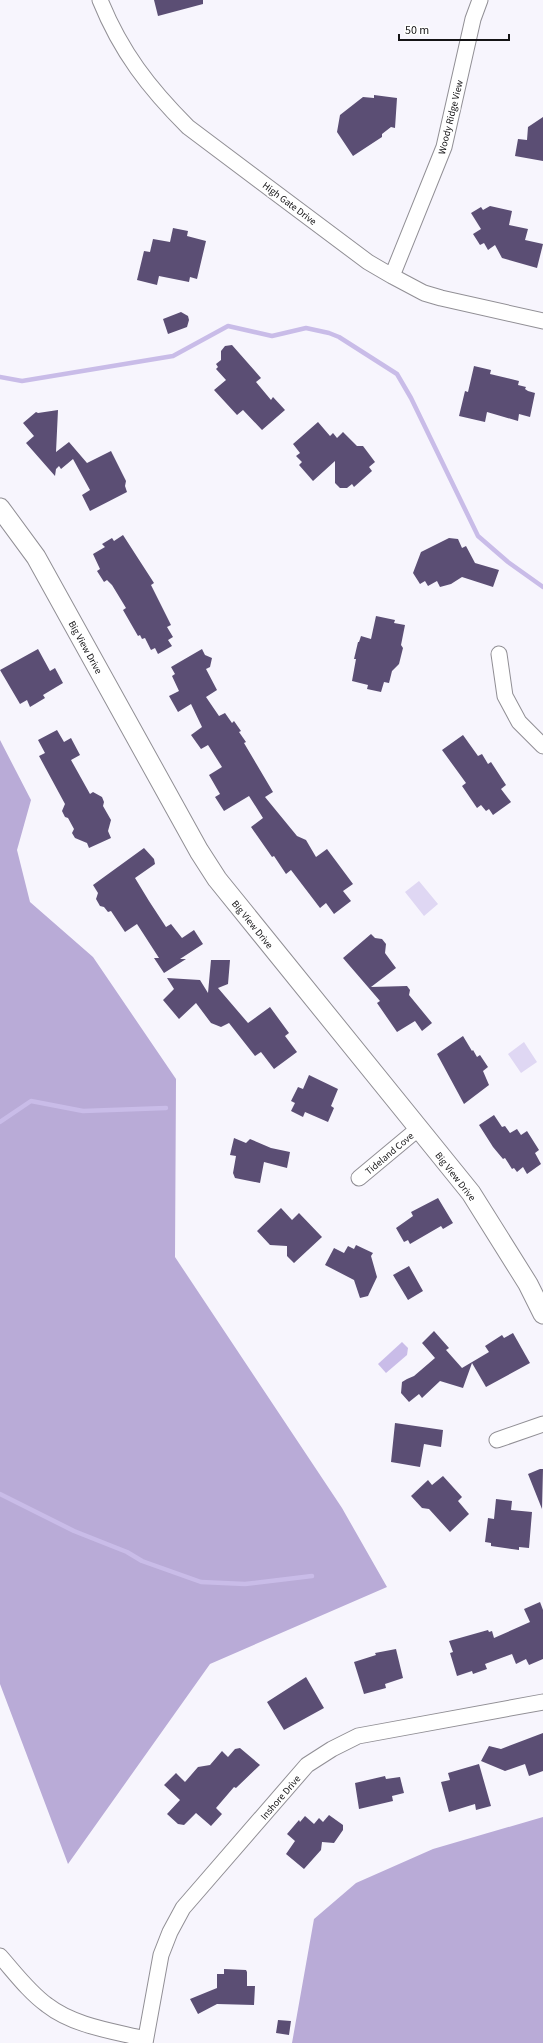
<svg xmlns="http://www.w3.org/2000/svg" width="543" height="2043" viewBox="0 0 543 2043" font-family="'Source Sans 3',sans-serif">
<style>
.green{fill:#dfd7f3}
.forest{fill:#b9abd7}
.water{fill:#c9bce8}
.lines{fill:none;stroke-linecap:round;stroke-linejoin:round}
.stream{stroke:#c9bce8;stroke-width:4.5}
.building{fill:#5b4e74}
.minor-casing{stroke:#918f95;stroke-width:17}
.tertiary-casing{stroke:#918f95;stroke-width:21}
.minor{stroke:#fff;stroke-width:15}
.tertiary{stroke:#fff;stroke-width:19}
.labels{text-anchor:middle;stroke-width:4;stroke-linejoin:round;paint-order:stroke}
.street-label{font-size:10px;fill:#141315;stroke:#fff}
</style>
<rect width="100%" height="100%" fill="#f7f5fd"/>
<!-- green -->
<path class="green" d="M419 881 438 904 424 916 405 892Z
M524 1042 537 1062 521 1073 508 1054Z"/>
<!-- forest -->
<path class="forest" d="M0 740 31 800 17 850 30 902 93 957 176 1079 175 1257 342 1508 387 1587 210 1664 68 1864 0 1684Z
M543 1817V2043H292L314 1919 356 1883 433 1849Z"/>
<!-- water -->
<path class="water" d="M402 1342 408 1348 407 1355 386 1373 378 1364Z"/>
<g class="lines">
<!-- stream -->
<path class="stream" d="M0 377 22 381 173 356 228 326 272 336 306 328 329 333 339 337 397 374 411 398 478 536 508 562 543 587
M0 1122 31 1101 83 1111 166 1108
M0 1494 74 1531 127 1552 142 1561 201 1582 245 1584 312 1576"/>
</g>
<!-- building -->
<path class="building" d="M154 0H203V4L158 16Z
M374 95 397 98 395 128 391 127 382 134V137L353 156 337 132 340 115 363 97 374 98Z
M543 117V161L515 156 518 139 527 140 528 127Z
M490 206 512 211 509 225 528 229 525 240 543 244 537 268 502 258 495 245 488 250 484 243 480 245 473 234 481 229 471 213 481 207 483 210Z
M173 228 188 231 187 236 206 241 197 279 190 277 189 282 159 276 157 285 137 280 144 251 150 252 153 239 170 242Z
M181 312 188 316 189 320 187 327 168 334 163 319Z
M232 345 261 378 256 382 271 400 273 397 285 410 262 430 243 410 237 415 214 390 226 380 216 369 218 367 216 364 221 360V351L225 346Z
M474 366 491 370 490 374 519 381 518 385 526 387 525 389 528 391 535 393 530 417 519 414 518 421 487 412 485 422 459 416 465 391 468 392Z
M58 410 56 452 69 442 87 463 111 451 126 481 125 486 127 492 90 511 82 495 90 490 73 459 61 469 59 466 56 469 55 476 26 443 34 436 23 423 36 412 38 413Z
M318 422 330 436 333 433 337 438 343 432 357 446H363L375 462 369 467 372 471 354 487 352 484 347 488H340L335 483V461L313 481 299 465 302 462 296 456 300 453 293 444Z
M123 535 154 583 151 585 171 625 167 627 173 637 168 640 172 646 158 654 155 648 151 650 145 638 142 639 140 635 138 636 123 610 126 608 112 585 107 580 104 582 97 571 100 569 93 554 105 547 102 544 112 538 114 541Z
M449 538 458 539 462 548 466 546 475 563 499 570 493 587 462 577 451 584 440 587 437 581 428 586 425 581 420 584 413 573 421 552Z
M376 616 395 620 394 623 405 625 401 645 403 648 399 664 392 671 389 683 384 682 381 692 367 689 368 685 352 681 356 659H354L358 642H359L361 636 371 639Z
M38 649 50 671 55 668 63 683 43 695 45 698 30 707 27 700 20 704 0 670Z
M202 649 205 655 212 658 210 667 206 669 217 690 206 697 219 716 225 713 232 723 234 721 241 731 239 732 246 742 244 743 273 792 265 797 297 836 306 840 316 857 327 849 353 884 343 891 351 901 334 914 326 903 320 908 291 870 286 874 274 856 272 857 251 827 263 818 249 796 224 811 215 797 220 794 209 775 222 767 208 745 201 749 191 735 202 727 191 704 178 712 169 696 179 691 172 676 175 674 171 667Z
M57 730 64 742 71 738 80 755 71 760 90 794 93 792 102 797 104 802 103 806 111 820 108 831 111 838 89 848 87 843 75 838 72 833 74 829 68 818 65 817 62 811 65 804 39 756 45 753 38 740Z
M463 735 478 756 482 754 488 764 491 762 506 785 501 789 511 802 493 815 489 809 486 811 481 805 477 808 462 786 466 783 442 750Z
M144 848 154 859 155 864 135 878 149 901 166 927 171 924 182 938 194 930 203 944 180 959H186L164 973 154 958H159L137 924 125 932 111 911 108 912 104 907 100 906 96 899 98 893 93 885Z
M371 934 375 938 382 939 386 944 385 953 396 968 371 987 407 986 410 990 409 995 432 1023 422 1031 415 1021 397 1032 377 1003 380 1001 343 958Z
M211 960H230L228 984 218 988 248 1023 270 1007 289 1033 285 1036 297 1052 274 1069 261 1052 255 1056 229 1023 221 1027 211 1023 196 1003 179 1019 163 1000 174 989 167 978 200 980 208 993Z
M463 1036 472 1051 473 1050 477 1057 480 1055 488 1067 483 1071 489 1085 464 1104 437 1054Z
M309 1075 338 1089 331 1106 334 1108 328 1122 305 1112 303 1117 291 1111 295 1103 291 1101 298 1087 303 1089Z
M494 1115 502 1127 505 1126 510 1133 517 1129 521 1135 527 1131 539 1150 535 1153 541 1164 527 1174 523 1167 517 1172 514 1168 512 1169 505 1158 503 1159 493 1147 479 1125Z
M234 1138 246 1143 250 1139 271 1148 290 1152 287 1168 264 1162 260 1183 235 1178 233 1173 236 1156 230 1155Z
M438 1198 453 1223 443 1229 441 1226 410 1244 408 1240 404 1242 396 1228 413 1216 411 1212Z
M281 1208 292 1220 299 1213 322 1237 294 1263 287 1256V1246L270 1245 257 1231Z
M356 1245 373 1253 371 1256 377 1277 368 1296 360 1298 354 1280 325 1265 334 1248 344 1253 348 1246 354 1249Z
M409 1266 423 1291 408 1300 393 1275Z
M434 1331 449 1348 446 1350 462 1368 489 1352 485 1346 502 1335 504 1338 513 1333 530 1363 486 1387 472 1363 463 1388 440 1381 422 1398 419 1394 409 1402 401 1393 402 1382 407 1379 414 1376 435 1358 422 1343Z
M395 1423 443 1430 441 1447 424 1444 420 1467 391 1462Z
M540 1469H543L542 1509 528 1474Z
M443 1476 462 1497 458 1501 469 1514 450 1532 429 1509 422 1508 411 1496 428 1480 432 1485Z
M496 1499 512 1501 511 1510 532 1512 529 1548 519 1547V1550L491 1546V1543L485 1542 488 1518 494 1519Z
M540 1602 543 1610V1659L529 1665 526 1659 516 1664 512 1654 485 1664 487 1669 473 1674 472 1671 457 1676 450 1653 453 1652 449 1641 488 1630 489 1632 492 1631 494 1638 530 1622 524 1609Z
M396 1649 403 1678 385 1684 386 1688 364 1694 354 1662 376 1655 375 1653Z
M306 1677 324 1708 284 1730 267 1702Z
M543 1733V1771L529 1776 525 1764 505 1771 481 1761 489 1746 501 1749Z
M240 1748 260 1765 236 1788 234 1787 216 1808 222 1814 211 1826 196 1813 184 1825 178 1824 167 1814 180 1800 164 1785 176 1773 185 1782 198 1767 210 1765 222 1751 228 1757 235 1749Z
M479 1764 491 1806 476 1810 475 1804 449 1812 441 1782 450 1780 448 1773Z
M385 1776 386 1779 400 1777 404 1793 392 1796 393 1801 359 1809 355 1783Z
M329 1815 343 1825V1830L334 1843 322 1842 321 1850 304 1869 286 1854 295 1841 287 1834 299 1820 300 1822 305 1816 314 1824 319 1818 323 1822Z
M224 1969 246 1970 247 1972V1986H255L254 2005 217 2004 198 2014 190 1999 217 1988V1974H224Z
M278 2020 291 2021 289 2035 276 2033Z"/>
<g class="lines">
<defs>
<path id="minor" d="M100 0C121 52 149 88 188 127L368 262 392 276 424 293 441 298 543 321
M392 276 444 147 473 19 480 0
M499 654 505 696 519 722 543 746
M359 1178 419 1128
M497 1440 543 1424
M0 1956C15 1973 29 1992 47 2005 74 2026 113 2031 145 2039
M145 2043 161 1955 170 1932 183 1908 307 1765 332 1749 358 1736 543 1702"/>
<path id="tertiary" d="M0 508 36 557 199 851 217 879 471 1193 528 1284 543 1314"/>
</defs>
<!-- minor casing -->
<use href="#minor" class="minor-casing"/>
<!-- tertiary casing -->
<use href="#tertiary" class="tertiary-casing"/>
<!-- minor -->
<use href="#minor" class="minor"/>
<!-- tertiary -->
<use href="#tertiary" class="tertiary"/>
</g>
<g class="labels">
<!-- street labels -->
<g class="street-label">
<text transform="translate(450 117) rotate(-76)" y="4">Woody Ridge View</text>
<text transform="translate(290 203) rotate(37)" y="4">High Gate Drive</text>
<text transform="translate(86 647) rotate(61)" y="4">Big View Drive</text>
<text transform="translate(253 924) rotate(51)" y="4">Big View Drive</text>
<text transform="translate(389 1153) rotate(-40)" y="4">Tideland Cove</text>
<text transform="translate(456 1176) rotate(52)" y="4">Big View Drive</text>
<text transform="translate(280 1797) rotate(-49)" y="4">Inshore Drive</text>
</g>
</g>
<!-- scale -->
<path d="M399 34v6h110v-6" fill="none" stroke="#141315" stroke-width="2"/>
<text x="405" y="34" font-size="12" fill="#141315" stroke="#ffffff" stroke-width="3" paint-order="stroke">50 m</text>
</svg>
